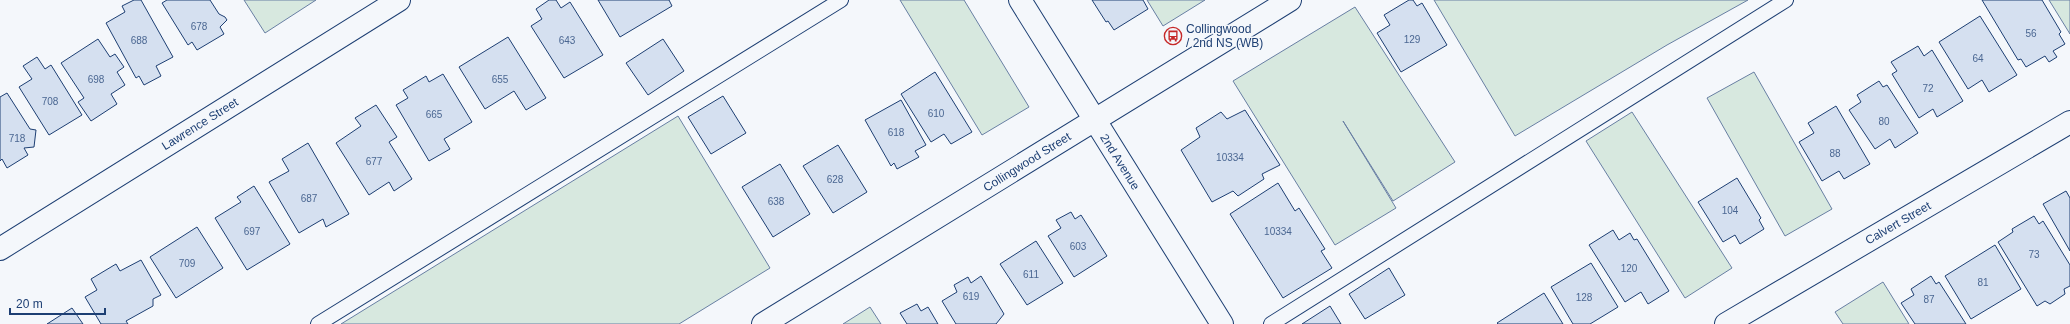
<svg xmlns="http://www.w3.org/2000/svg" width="2070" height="324" viewBox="0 0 2070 324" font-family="Arial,sans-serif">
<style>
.green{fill:#d7e8df;stroke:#687fa3}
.building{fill:#d5e0f0;stroke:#1d3f73}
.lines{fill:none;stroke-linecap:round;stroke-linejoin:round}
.lane-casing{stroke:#1d3f73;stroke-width:16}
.street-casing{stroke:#1d3f73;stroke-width:24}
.secondary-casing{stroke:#1d3f73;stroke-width:24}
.lane{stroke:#f4f7fb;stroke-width:14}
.street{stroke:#f4f7fb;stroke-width:22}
.secondary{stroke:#f4f7fb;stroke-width:22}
.labels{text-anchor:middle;stroke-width:3;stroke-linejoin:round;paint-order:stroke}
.number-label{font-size:10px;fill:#4b6792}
.poi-label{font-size:12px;fill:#1d3f73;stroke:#f4f7fb;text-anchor:start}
.street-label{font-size:12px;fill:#1d3f73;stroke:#f4f7fb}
</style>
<rect width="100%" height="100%" fill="#f4f7fb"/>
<!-- green -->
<path class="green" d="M244 0H316L265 33Z
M900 0H964L1029 107 982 135Z
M1147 0H1205L1163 26Z
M1434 0H1748L1667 45 1515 136Z
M2049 0H2070V34Z
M1355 7 1455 162 1393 201 1343 121 1396 208 1335 245 1233 81Z
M1754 72 1832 209 1785 236 1707 98Z
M1632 112 1732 268 1685 298 1586 141Z
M678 116 770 268 679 324H341Z
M1883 282 1909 324H1843L1835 312Z
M870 307 881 324H843Z"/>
<!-- building -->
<path class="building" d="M134 0H141L173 57 156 66 161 76 144 85 139 76 136 78 106 23 125 12 122 6Z
M167 0H210L219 14 225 17 227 20 220 27 224 34 197 50 192 42 188 45 162 3Z
M549 0H556L561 8 570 2 603 55 564 78 531 26 542 19 536 9Z
M598 0H669L672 6 620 37Z
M1092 0H1143L1148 9 1114 30 1108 21 1106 22Z
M1409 0H1413L1417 6 1422 3 1447 45 1401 72 1377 33 1390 25 1384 15Z
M1982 0H2042L2061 32 2059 34 2065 44 2053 51 2057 57 2049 62 2045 56 2026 67 2021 59 2018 60Z
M1980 16 2017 75 1989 92 1982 80 1968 89 1939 42Z
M508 37 546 98 526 110 514 91 485 109 459 67Z
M98 39 110 57 115 54 124 67 117 72 125 85 111 94 117 104 91 121 78 102 84 98 61 63Z
M663 39 684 71 648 95 626 63Z
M1918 46 1924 56 1932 50 1963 101 1937 117 1933 109 1919 118 1892 74 1897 71 1891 62Z
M37 57 45 69 51 65 82 115 49 135 19 87 32 79 23 66Z
M935 72 972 132 951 144 944 134 931 142 901 94Z
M443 74 472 122 444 139 450 149 429 161 396 105 408 98 403 90 426 76 429 82Z
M1879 81 1883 87 1887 85 1918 133 1895 148 1890 139 1875 149 1849 110 1861 102 1857 95Z
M7 93 30 129 36 130 34 147 24 148 28 155 7 168 2 159 0 161V97Z
M723 96 746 133 711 154 688 117Z
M901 100 926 145 915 151 919 157 897 169 894 163 891 166 865 120Z
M376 105 397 137 389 142 412 179 394 191 389 182 369 195 336 143 361 126 355 118Z
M1836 106 1870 164 1844 179 1839 171 1822 181 1799 142 1814 133 1808 123Z
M1245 110 1280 165 1262 174 1264 179 1238 196 1233 191 1212 202 1181 150 1200 137 1196 128 1221 112 1227 119Z
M308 143 349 214 326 227 323 219 299 233 269 182 289 171 282 159Z
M838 145 867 192 833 213 803 166Z
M780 164 810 214 773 237 742 187Z
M1737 178 1761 218 1759 220 1764 229 1740 244 1735 235 1723 242 1698 202Z
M1278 183 1295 211 1299 208 1325 249 1321 251 1332 268 1283 298 1230 214Z
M254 186 290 244 247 270 215 218 241 202 237 197Z
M2066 191 2070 198V251L2043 204Z
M1071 212 1075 219 1081 215 1107 256 1074 277 1048 236 1061 228 1056 220Z
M2034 216 2039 224 2043 221 2070 265V286L2064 289 2065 294 2050 304 2045 301 2037 306 1998 242 2013 232 2012 229Z
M197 227 223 268 176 298 150 257Z
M1613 230 1619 240 1630 233 1634 240 1637 239 1669 291 1648 304 1641 292 1625 302 1589 245Z
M1036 241 1063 283 1027 305 1000 264Z
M1995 245 2021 289 1971 319 1945 276Z
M141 260 161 295 153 299V306L126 321 128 324H101L85 297 97 290 91 279 116 264 120 271Z
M1591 263 1618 307 1590 324H1573L1551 287Z
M1389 268 1405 295 1365 319 1349 294Z
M981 276 1004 314 996 324H956L942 301 957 292 954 285 968 277 971 283Z
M1931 276 1936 284 1939 282 1966 324H1915L1901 303 1914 295 1911 289Z
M1544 293 1563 324H1498L1497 323Z
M917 304 921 311 928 307 938 324H907L900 313Z
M1330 306 1341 324H1302Z
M72 308 83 324H47Z"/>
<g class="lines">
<defs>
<path id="lane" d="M318 324 841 0
M1271 324 1786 0"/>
<path id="street" d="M0 249 399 0
M763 324 1290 0"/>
<path id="secondary" d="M1020 0 1222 324
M1726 324 2070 122"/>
</defs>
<!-- lane casing -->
<use href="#lane" class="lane-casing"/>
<!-- street casing -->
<use href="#street" class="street-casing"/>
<!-- secondary casing -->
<use href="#secondary" class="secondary-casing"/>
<!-- lane -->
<use href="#lane" class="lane"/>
<!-- street -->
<use href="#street" class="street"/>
<!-- secondary -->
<use href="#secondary" class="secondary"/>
</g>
<!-- icons -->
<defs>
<symbol id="bus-ring" viewBox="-11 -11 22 22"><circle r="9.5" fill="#f4f7fb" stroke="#c62828" stroke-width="1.5"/><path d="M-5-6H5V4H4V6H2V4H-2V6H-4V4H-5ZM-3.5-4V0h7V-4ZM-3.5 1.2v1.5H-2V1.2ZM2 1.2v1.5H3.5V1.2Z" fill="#c62828"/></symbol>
</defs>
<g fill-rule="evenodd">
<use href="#bus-ring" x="1163" y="26" width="20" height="20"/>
</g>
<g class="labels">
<!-- number labels -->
<g class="number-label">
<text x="199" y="30">678</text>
<text x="2031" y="37">56</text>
<text x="1412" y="43">129</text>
<text x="139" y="44">688</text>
<text x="567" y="44">643</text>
<text x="1978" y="62">64</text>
<text x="96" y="83">698</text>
<text x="500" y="83">655</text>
<text x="1928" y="92">72</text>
<text x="50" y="105">708</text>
<text x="936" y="117">610</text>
<text x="434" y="118">665</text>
<text x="1884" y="125">80</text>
<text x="896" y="136">618</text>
<text x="17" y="142">718</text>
<text x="1835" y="157">88</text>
<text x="1230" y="161">10334</text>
<text x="374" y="165">677</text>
<text x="835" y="183">628</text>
<text x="309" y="202">687</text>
<text x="776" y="205">638</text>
<text x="1730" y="214">104</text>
<text x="252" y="235">697</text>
<text x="1278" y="235">10334</text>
<text x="1078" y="250">603</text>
<text x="2034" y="258">73</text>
<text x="187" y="267">709</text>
<text x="1629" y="272">120</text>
<text x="1031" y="278">611</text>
<text x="1983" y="286">81</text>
<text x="971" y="300">619</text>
<text x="1584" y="301">128</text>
<text x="1929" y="303">87</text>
</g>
<!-- poi labels -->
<g class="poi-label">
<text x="1186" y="33">Collingwood<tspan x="1186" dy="14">/ 2nd NS (WB)</tspan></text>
</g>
<!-- street labels -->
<g class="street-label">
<text transform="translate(200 124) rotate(-32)" y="4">Lawrence Street</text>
<text transform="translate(1027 162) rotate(-32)" y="4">Collingwood Street</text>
<text transform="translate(1120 162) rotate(58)" y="4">2nd Avenue</text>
<text transform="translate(1898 223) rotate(-30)" y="4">Calvert Street</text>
</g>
</g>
<!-- scale -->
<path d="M10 308v6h95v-6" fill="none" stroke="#1d3f73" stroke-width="2"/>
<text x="16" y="308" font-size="12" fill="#1d3f73" stroke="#f4f7fb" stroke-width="3" paint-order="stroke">20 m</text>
</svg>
